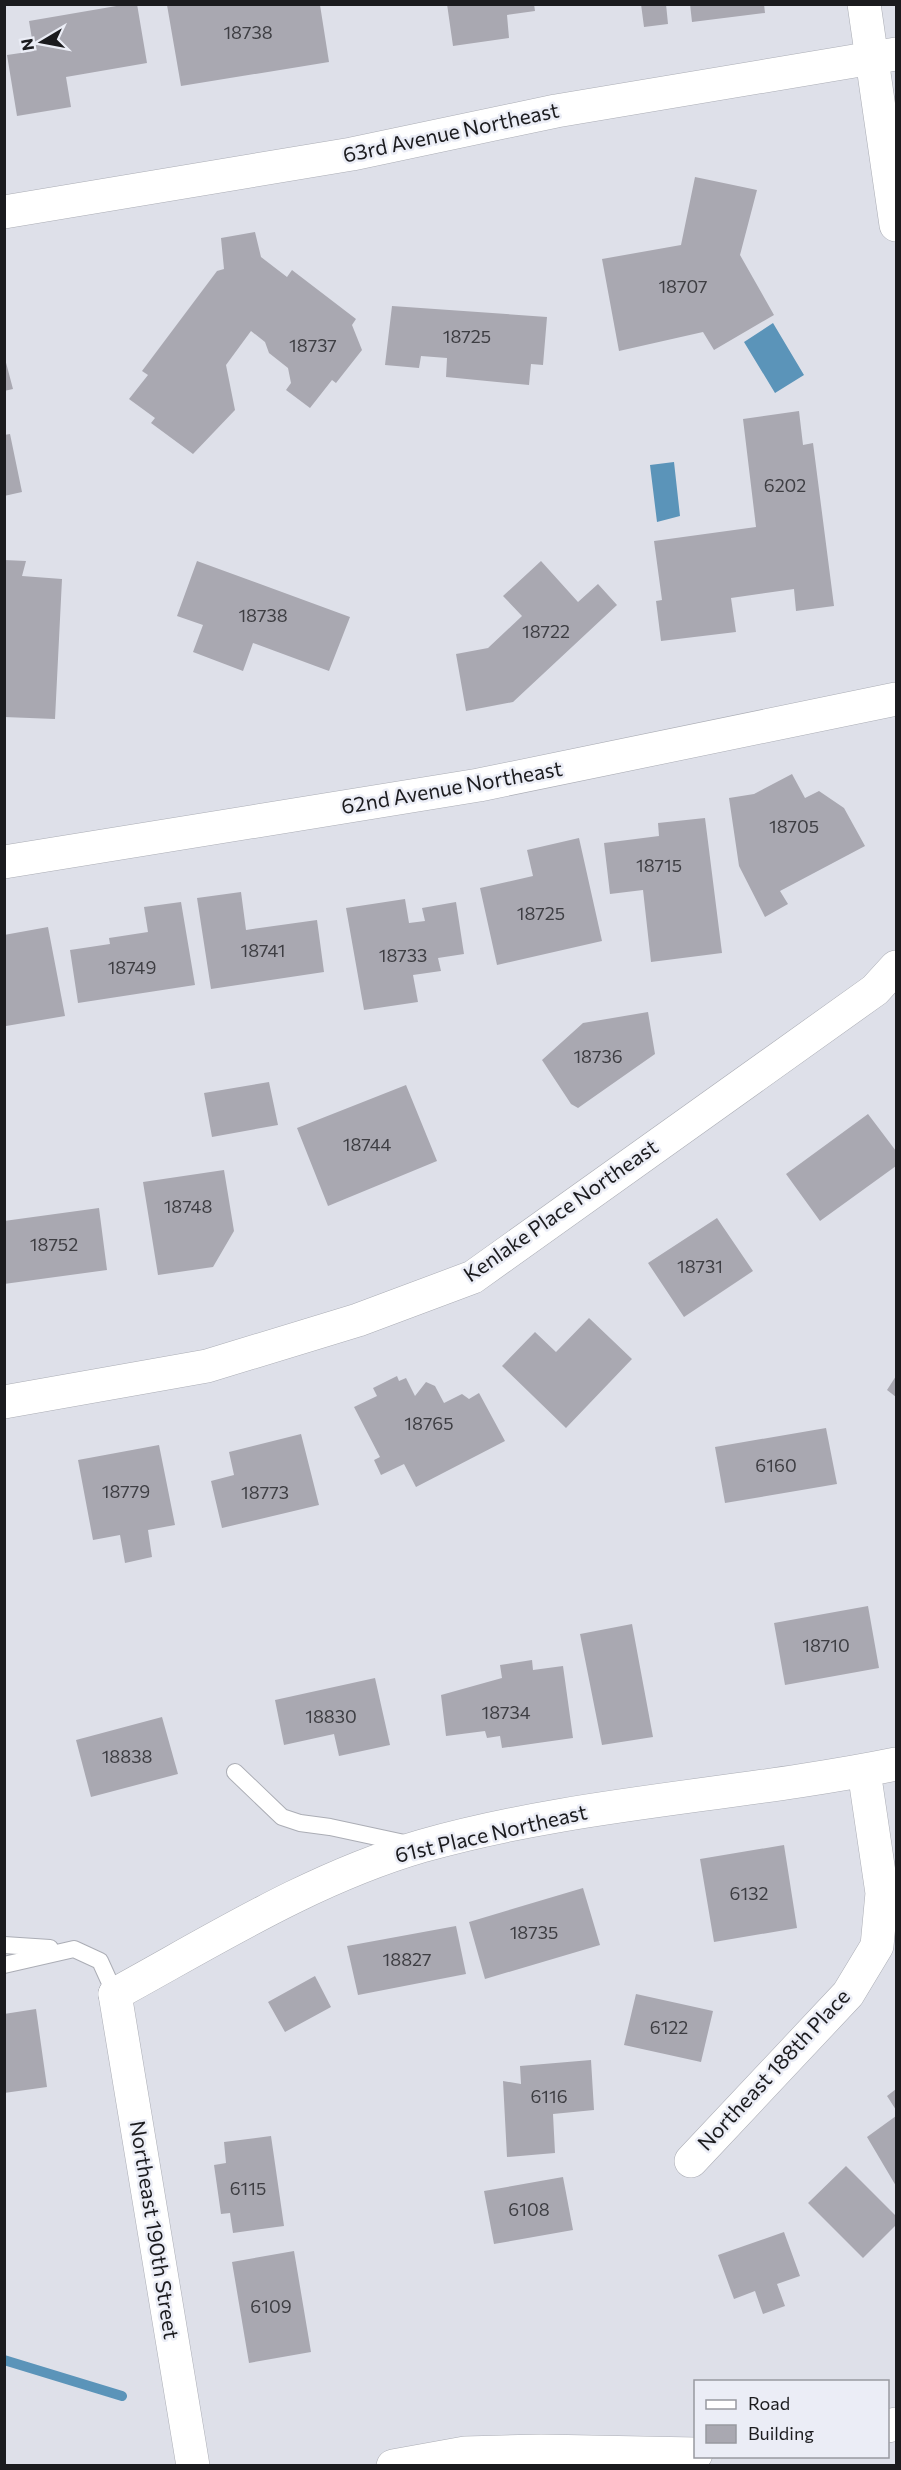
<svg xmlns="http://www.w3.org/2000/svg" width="901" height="2470" viewBox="0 0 901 2470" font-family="Commissioner,sans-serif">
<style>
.water{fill:#5b94b9}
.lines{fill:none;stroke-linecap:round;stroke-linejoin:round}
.stream{stroke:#5b94b9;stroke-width:10}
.building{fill:#a9a8b1}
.service-casing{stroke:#abadb5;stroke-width:18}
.minor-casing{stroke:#abadb5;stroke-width:34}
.tertiary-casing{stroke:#abadb5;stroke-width:34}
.secondary-casing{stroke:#abadb5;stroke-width:34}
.service{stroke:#fff;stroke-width:16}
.minor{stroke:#fff;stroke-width:33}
.tertiary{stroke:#fff;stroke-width:33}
.secondary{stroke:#fff;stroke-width:33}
.labels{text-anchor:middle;stroke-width:5;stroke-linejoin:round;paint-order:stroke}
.number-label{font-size:18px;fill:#3e3e43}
.street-label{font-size:21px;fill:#1b1b1e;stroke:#ebedf6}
</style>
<rect width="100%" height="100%" fill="#dee0e9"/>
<!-- water -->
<path class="water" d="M773 323 804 375 775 393 744 342Z
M674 462 680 516 657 522 650 465Z"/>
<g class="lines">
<!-- stream -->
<path class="stream" d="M4 2360 122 2396"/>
</g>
<!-- building -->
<path class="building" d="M128 4H137L147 63 66 77 71 107 17 116 7 55 34 51 29 21Z
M447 4H534L535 11 507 15 509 38 453 46Z
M641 4H666L668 24 644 27Z
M690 4H764L765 13 692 22Z
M167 5H320L329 62 181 86Z
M695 177 757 190 740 255 774 315 714 350 703 332 619 351 602 259 681 245Z
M255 232 261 257 287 277 292 270 356 319 352 325 362 350 336 383 332 380 310 408 286 390 291 383 288 368 269 353 265 342 251 331 226 365 235 410 193 454 151 423 155 418 129 399 148 375 142 371 217 271 224 269 221 238Z
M392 306 547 317 543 365 531 364 529 385 446 377 447 358 421 356 419 368 385 365Z
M4 355 13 389 4 391Z
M799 411 803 445 813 443 834 606 796 611 794 589 731 598 736 632 661 641 656 601 662 600 654 541 756 527 743 419Z
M10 434 22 492 4 496V435Z
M4 560 26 561 22 576 62 579 55 719 4 717Z
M197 561 350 617 329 671 253 643 243 671 193 652 203 625 177 616Z
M541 561 578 602 598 584 617 605 513 702 466 711 456 654 488 648 522 616 503 596Z
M792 774 805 798 819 791 844 808 865 846 780 891 788 904 765 917 739 866 729 798 754 794Z
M705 818 722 953 651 962 643 890 610 894 604 843 659 836 658 823Z
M579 838 602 941 497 965 480 888 533 876 527 850Z
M241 892 246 930 317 920 324 972 211 989 197 898Z
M405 899 409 923 425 921 422 908 456 902 464 954 438 958 441 971 413 975 418 1002 364 1010 346 908Z
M181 902 195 985 78 1003 70 950 110 944 109 938 148 932 144 907Z
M48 927 65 1016 6 1026 4 935Z
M648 1012 655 1054 578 1108 571 1104 542 1060 583 1023Z
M269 1082 278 1125 212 1137 204 1093Z
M406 1085 437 1161 328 1206 297 1128Z
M868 1114 896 1151V1166L820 1221 786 1174Z
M224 1170 234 1231 213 1267 158 1275 143 1182Z
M99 1208 107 1270 4 1284V1221Z
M717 1218 753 1271 684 1317 648 1263Z
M589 1318 632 1359 566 1428 502 1366 535 1332 556 1352Z
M397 1376 399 1381 406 1378 415 1396 426 1382 435 1386 444 1403 462 1394 469 1399 479 1393 505 1441 416 1487 404 1464 381 1475 374 1460 380 1457 354 1407 377 1396 373 1388Z
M896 1376V1397L887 1390Z
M826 1428 837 1484 725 1503 715 1447Z
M301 1434 319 1505 222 1528 211 1481 234 1475 229 1452Z
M159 1445 175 1525 148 1530 152 1557 125 1563 120 1535 93 1540 78 1460Z
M868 1606 879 1668 785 1685 774 1623Z
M632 1624 653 1737 602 1745 580 1634Z
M532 1660 533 1670 563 1666 573 1738 502 1748 500 1736 487 1738 485 1731 446 1736 441 1695 502 1678 500 1665Z
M375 1678 390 1745 339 1756 334 1734 284 1745 275 1700Z
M162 1717 178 1774 91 1797 76 1740Z
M784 1845 797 1928 714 1942 700 1859Z
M583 1888 600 1945 485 1979 469 1922Z
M456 1926 466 1974 358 1995 347 1946Z
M315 1976 331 2007 285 2032 268 2002Z
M636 1994 713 2011 701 2062 624 2045Z
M36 2009 47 2087 4 2093V2014Z
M591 2060 594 2110 553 2114 555 2153 507 2157 503 2081 521 2084 520 2066Z
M896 2089V2110L887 2096Z
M896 2116V2186L867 2137Z
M271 2136 284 2226 233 2233 230 2213 221 2214 214 2165 226 2163 224 2142Z
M846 2166 896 2216V2225L863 2258 808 2203Z
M563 2177 573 2230 494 2244 484 2191Z
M784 2232 800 2276 777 2284 785 2306 763 2314 755 2291 734 2299 718 2255Z
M294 2251 311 2352 249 2363 232 2262Z"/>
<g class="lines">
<defs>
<path id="service" d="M235 1772 282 1817 300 1823 330 1827 409 1844
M4 1945 50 1948
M4 1965 74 1949 100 1961 115 1994"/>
<path id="minor" d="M864 4 896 225
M4 212 352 154 556 111 896 54
M4 862 479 785 896 699
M4 1402 207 1366 358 1320 473 1277 875 990 896 967
M115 1994C214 1940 312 1878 422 1846 577 1802 739 1796 896 1764
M691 2161 848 1994 877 1946 882 1893 864 1771"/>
<path id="tertiary" d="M115 1994 193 2466"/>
<path id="secondary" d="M888 2426 896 2424
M393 2466 465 2453 541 2451 696 2454"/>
</defs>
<!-- service casing -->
<use href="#service" class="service-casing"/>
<!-- minor casing -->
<use href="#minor" class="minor-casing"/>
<!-- tertiary casing -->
<use href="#tertiary" class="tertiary-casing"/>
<!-- secondary casing -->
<use href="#secondary" class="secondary-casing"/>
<!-- service -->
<use href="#service" class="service"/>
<!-- minor -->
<use href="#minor" class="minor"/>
<!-- tertiary -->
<use href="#tertiary" class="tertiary"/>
<!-- secondary -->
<use href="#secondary" class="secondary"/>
</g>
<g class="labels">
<!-- number labels -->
<g class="number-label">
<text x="248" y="39">18738</text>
<text x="683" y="293">18707</text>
<text x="467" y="343">18725</text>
<text x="313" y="352">18737</text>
<text x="785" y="492">6202</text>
<text x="263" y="622">18738</text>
<text x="546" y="638">18722</text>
<text x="794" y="833">18705</text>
<text x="659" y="872">18715</text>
<text x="541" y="920">18725</text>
<text x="263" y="957">18741</text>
<text x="403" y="962">18733</text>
<text x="132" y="974">18749</text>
<text x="598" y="1063">18736</text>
<text x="367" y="1151">18744</text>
<text x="188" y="1213">18748</text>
<text x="54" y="1251">18752</text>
<text x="700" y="1273">18731</text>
<text x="429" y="1430">18765</text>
<text x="776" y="1472">6160</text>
<text x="126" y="1498">18779</text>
<text x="265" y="1499">18773</text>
<text x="826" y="1652">18710</text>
<text x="506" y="1719">18734</text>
<text x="331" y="1723">18830</text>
<text x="127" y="1763">18838</text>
<text x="749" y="1900">6132</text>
<text x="534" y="1939">18735</text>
<text x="407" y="1966">18827</text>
<text x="669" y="2034">6122</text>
<text x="549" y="2103">6116</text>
<text x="248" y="2195">6115</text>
<text x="529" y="2216">6108</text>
<text x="271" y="2313">6109</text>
</g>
<!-- street labels -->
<g class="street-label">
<text transform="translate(451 133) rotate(-12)" y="7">63rd Avenue Northeast</text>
<text transform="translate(452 788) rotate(-10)" y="7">62nd Avenue Northeast</text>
<text transform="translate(561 1211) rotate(-35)" y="7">Kenlake Place Northeast</text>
<text transform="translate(491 1834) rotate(-13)" y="7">61st Place Northeast</text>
<text transform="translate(774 2070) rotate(-47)" y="7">Northeast 188th Place</text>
<text transform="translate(154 2230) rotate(81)" y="7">Northeast 190th Street</text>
</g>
</g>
<!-- border -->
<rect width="901" height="2470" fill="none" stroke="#1b1b1e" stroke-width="12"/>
<!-- legend -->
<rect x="694" y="2380" width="195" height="78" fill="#ebedf6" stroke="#9899a0" stroke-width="1.5"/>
<rect x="706" y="2400" width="30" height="9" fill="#ffffff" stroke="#9899a0" stroke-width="1.5"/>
<text x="748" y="2410" font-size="18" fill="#1b1b1e">Road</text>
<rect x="706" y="2425" width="30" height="18" fill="#a9a8b1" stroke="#9899a0" stroke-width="1.5"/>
<text x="748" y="2440" font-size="18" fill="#1b1b1e">Building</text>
<!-- north arrow -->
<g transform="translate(42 42) rotate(260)" stroke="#ebedf6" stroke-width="4.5" paint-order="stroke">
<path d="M0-4.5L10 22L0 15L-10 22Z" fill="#1b1b1e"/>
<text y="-9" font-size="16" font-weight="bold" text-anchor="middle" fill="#1b1b1e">N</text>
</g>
</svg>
